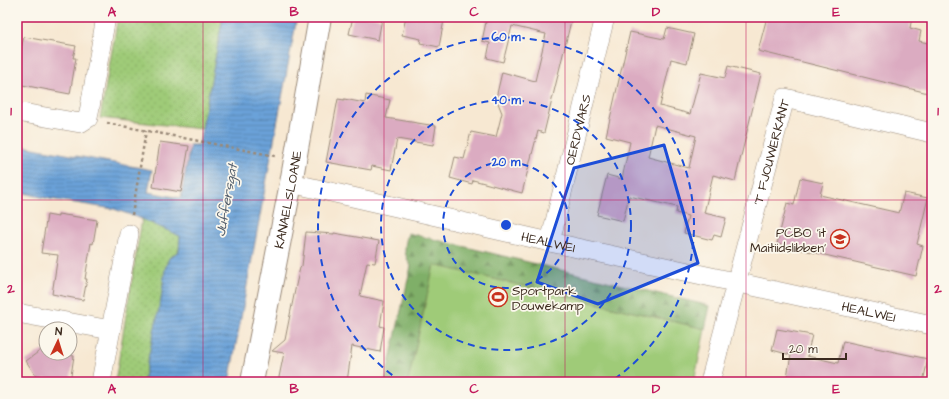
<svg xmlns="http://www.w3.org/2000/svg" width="949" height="399" viewBox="0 0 949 399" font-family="'Architects Daughter',sans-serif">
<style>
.grass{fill:url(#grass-dots);stroke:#6d7a4b}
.forest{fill:url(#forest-firs);stroke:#5d6c43}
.pitch{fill:#9fcb78;stroke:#6d7a4b}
.water{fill:url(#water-rules);stroke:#53667c}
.building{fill:#dbabc1;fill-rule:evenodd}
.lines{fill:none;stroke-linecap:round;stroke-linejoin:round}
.minor-casing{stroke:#998978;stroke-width:20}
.tertiary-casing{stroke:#998978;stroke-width:24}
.path{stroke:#998978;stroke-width:2.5;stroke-dasharray:3 3;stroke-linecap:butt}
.minor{stroke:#fff;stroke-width:19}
.tertiary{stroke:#fff;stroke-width:22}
.marked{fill:#1d4ed8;fill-opacity:0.2;stroke:#1d4ed8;stroke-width:3;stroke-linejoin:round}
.grid{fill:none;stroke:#c2185b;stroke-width:1;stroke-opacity:0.55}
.ring{fill:none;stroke:#1d4ed8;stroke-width:2;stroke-dasharray:7 5}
.labels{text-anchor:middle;stroke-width:3.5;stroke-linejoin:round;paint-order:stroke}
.street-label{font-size:13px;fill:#3b2a1e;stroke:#fbf7ec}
.poi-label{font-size:13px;fill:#3b2a1e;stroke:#fbf7ec;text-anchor:end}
.water-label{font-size:14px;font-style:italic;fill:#4e5a69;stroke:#fbf7ec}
.centre{fill:#1d4ed8;stroke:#fbf7ec;stroke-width:2}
.ring-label{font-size:12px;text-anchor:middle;font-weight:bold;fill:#1d4ed8;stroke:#fbf7ec;stroke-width:3.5;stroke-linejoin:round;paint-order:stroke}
.neatline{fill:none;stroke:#c2185b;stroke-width:1.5}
.grid-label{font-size:13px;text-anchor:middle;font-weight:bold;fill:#c2185b}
</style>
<defs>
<pattern id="grass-dots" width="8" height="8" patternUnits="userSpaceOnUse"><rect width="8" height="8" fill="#9fcb78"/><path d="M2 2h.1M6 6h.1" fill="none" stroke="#8aae67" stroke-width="1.8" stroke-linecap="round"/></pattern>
<pattern id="forest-firs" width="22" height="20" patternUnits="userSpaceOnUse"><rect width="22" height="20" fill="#7faf68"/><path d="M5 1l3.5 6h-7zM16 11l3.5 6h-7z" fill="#698f55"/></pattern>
<pattern id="water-rules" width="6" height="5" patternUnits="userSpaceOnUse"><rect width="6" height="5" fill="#6ba2d9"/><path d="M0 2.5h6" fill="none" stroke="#5984af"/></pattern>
</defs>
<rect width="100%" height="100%" fill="#fbf7ec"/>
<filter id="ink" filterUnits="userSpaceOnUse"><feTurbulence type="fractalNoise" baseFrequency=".025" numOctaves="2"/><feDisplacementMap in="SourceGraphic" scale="8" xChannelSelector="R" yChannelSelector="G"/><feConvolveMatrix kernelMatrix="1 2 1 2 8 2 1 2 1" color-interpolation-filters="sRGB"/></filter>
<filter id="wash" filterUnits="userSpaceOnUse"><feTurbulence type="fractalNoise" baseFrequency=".012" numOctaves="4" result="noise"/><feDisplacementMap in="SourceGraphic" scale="16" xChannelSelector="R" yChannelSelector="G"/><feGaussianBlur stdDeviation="0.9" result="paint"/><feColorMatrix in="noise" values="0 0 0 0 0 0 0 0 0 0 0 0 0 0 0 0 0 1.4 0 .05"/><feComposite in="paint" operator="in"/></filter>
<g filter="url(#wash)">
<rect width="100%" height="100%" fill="#f7e8d2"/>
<!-- grass -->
<path class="grass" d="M118 17H223L202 129 100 118Z
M142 219 180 236 179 251 169 258 165 269 161 300 143 382H115Z"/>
<!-- forest -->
<path class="forest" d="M408 233 710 306 705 329 434 265 408 382H385L411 266C403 252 404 248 408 233Z"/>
<!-- pitch -->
<path class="pitch" d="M434 265 705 329 694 382H408Z"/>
<!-- water -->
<path class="water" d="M223 17H297L229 382H143L161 300 165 269 169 258 179 251 180 236 142 219 114 209 50 199 20 192 17 206V145L152 170 148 192 181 198 190 145H199Z"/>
<g id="blocks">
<!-- building -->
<path class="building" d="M353 17H372L382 19 378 40 349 34Z
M406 17H427L444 20 439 47 420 43 421 39 402 35Z
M487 17 502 19V17H572L544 133 538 131 522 193 473 180 472 184 450 178 455 157 464 159 471 132 496 137 502 113 496 98 502 72 535 81 546 34 512 26 503 62 487 58 490 43 482 41Z
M767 17H912L910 28 921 31 919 41 932 44V94L758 51Z
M667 28 694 34 687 63 671 59 660 106 690 114 701 73 725 78 728 66 761 74 735 181 713 175 704 213 726 218 721 237 714 235 712 240 684 233 688 216 676 213 677 207 629 196 623 221 597 215 607 175 622 179 630 142 606 136 630 32 664 39ZM655 125 696 136 689 168 648 157Z
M24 37 76 46 73 58H76L70 94 17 84V57H19Z
M366 95 390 100 386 118 436 126 433 145 397 139 391 170 372 166 371 170 326 162 338 99 344 100V99L365 103Z
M160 142 189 146 181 192 153 187Z
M800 178 823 183 820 195 899 213 904 193 928 198 917 244 923 246 916 276 777 244 787 203 794 205Z
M58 214 97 220 93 244 91 243 85 279H87L83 300 52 294 58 255 41 253 47 215 58 217Z
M306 232 334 234V233L379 241 375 263 367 262 360 296 384 301 380 326 384 327 380 352 352 346 347 382H278L284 353 272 351 285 340 296 285 300 268 302 266Z
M777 329 812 335 807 356 838 363 843 341 928 359 923 382H786L791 355 772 350Z
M41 350 46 351V353H58L74 356 70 382 46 378 40 382 26 361Z"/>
</g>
</g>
<g filter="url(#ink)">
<use href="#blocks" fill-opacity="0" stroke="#998978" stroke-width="1"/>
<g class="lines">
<defs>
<g id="minor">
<path d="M17 112 80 123 88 118 106 17"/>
<path id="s1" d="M291 183 550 242 932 325"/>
<path id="s2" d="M550 242 605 17"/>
<path d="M17 313 111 330"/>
<path d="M101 382 129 234"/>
<path id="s3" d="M710 382 785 98 932 133"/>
</g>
<g id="tertiary">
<path id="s4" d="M252 382 291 183 320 17"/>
</g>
</defs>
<!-- minor casing -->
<use href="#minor" class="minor-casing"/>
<!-- tertiary casing -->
<use href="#tertiary" class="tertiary-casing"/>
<!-- path -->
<path class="path" d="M107 123 275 156
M132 215 146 131"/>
<!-- minor -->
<use href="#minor" class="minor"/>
<!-- tertiary -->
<use href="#tertiary" class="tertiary"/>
</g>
</g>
<!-- marked area -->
<path class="marked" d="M664 145 698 263 598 304 537 282 574 168Z"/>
<!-- grid -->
<path class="grid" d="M203 17V382M384 17V382M565 17V382M746 17V382M17 200H932"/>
<!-- distance rings -->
<g class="ring">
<circle cx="506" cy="225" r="63"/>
<circle cx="506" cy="225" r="125"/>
<path d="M402 382A188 188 0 1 1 610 382"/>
</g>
<!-- icons -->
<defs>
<symbol id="school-ring" viewBox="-11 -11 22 22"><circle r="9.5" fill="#fbf7ec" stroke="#c8321e" stroke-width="1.5"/><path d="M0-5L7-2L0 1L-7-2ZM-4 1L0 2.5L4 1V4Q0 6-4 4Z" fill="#c8321e"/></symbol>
<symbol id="stadium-ring" viewBox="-11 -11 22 22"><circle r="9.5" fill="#fbf7ec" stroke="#c8321e" stroke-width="1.5"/><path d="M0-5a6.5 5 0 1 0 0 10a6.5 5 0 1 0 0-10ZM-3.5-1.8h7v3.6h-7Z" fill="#c8321e"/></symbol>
</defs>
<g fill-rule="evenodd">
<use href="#school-ring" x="829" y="228" width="22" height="22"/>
<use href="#stadium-ring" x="487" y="286" width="22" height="22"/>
</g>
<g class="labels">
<!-- street labels -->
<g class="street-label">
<text dy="5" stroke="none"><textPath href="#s2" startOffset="116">OERDWARS</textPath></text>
<text dy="5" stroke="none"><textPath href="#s3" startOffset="238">'T FJOUWERKANT</textPath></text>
<text dy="5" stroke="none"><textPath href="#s4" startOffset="186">KANAELSLOANE</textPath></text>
<text dy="5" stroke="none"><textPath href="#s1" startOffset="264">HEALWEI</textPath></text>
<text dy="5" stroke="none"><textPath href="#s1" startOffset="592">HEALWEI</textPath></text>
</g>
<!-- poi labels -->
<g class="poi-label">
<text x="826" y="237">PCBO 'it<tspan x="826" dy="15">Maitiidslibben'</tspan></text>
<text x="512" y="295" text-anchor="start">Sportpark<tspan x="512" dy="15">Douwekamp</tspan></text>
</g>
<!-- water labels -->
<g class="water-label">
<text transform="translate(226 200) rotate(-80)" y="5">Juffersgat</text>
</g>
</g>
<circle cx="506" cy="225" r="6" class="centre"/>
<g class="ring-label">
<text x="506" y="41">60 m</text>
<text x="506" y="104">40 m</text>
<text x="506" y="166">20 m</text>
</g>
<!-- margin -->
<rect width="949" height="399" fill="none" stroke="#fbf7ec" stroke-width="44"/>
<!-- north arrow -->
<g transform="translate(58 341) rotate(4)"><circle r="19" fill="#fbf7ec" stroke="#aea59a"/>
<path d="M0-3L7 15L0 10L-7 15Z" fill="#c8321e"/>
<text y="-6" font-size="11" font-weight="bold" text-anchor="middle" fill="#3b2a1e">N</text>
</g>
<!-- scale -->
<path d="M783 353v6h63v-6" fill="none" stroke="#3b2a1e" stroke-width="2"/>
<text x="789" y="353" font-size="12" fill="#3b2a1e" stroke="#fbf7ec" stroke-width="3" paint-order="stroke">20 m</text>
<rect x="22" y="22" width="905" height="355" class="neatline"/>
<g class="grid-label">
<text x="112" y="16">A</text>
<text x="294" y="16">B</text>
<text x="474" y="16">C</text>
<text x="656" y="16">D</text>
<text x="836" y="16">E</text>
<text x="11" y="115">1</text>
<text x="938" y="115">1</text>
<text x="11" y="293">2</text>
<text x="938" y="293">2</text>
<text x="112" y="393">A</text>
<text x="294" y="393">B</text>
<text x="474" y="393">C</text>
<text x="656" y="393">D</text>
<text x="836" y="393">E</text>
</g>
</svg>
